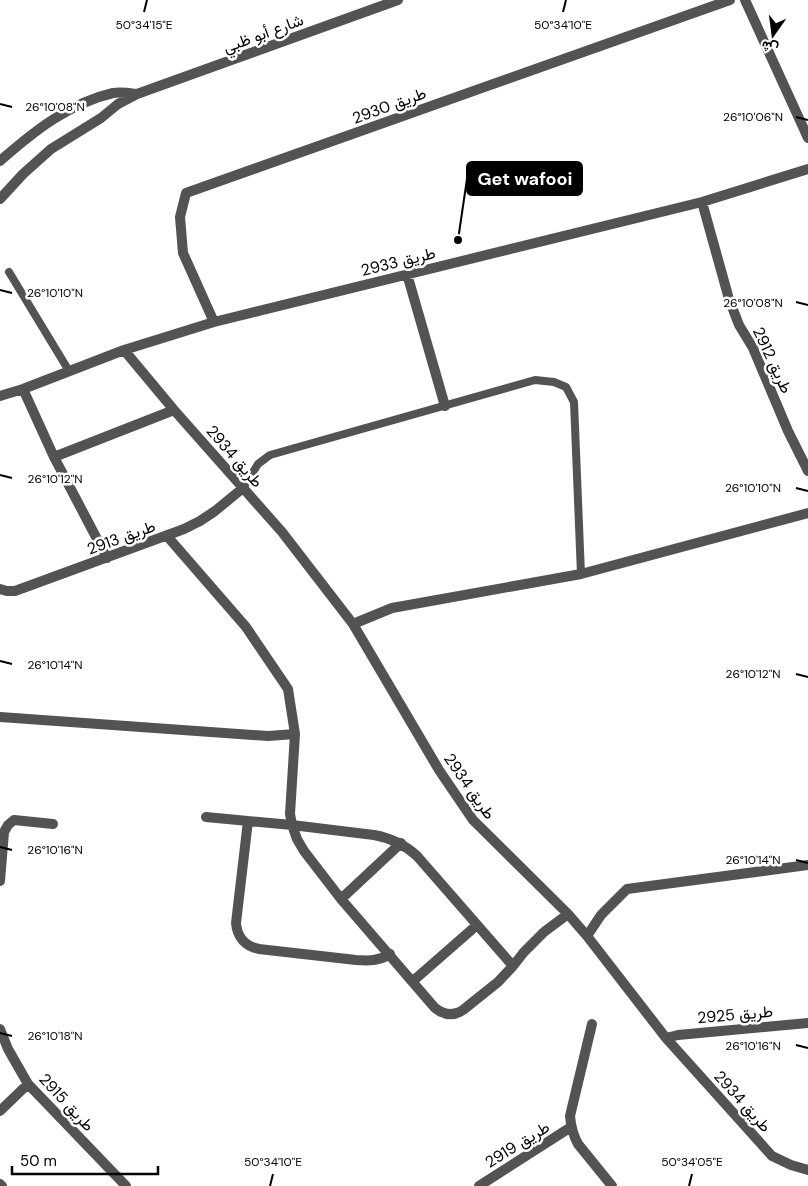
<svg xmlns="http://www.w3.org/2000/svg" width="808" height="1186" viewBox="0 0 808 1186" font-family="'DM Sans',Vazirmatn,sans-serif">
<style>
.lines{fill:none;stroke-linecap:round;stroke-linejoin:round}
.lane{stroke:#535353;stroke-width:8}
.street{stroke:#535353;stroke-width:10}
.ticks{fill:none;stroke:#000;stroke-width:2}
.labels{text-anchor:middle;stroke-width:5;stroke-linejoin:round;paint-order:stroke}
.street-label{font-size:16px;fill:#000;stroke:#fff}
.ticks-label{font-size:12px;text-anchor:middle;fill:#000;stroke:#fff;stroke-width:5;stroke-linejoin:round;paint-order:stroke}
.leader{fill:none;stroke:#000;stroke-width:2}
.callout-dot{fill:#000;stroke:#fff;stroke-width:2}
.callout{fill:#000;stroke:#000;stroke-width:2}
.callout-label{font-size:18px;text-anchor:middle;font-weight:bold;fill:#fff}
</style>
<rect width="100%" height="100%" fill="#fff"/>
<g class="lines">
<!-- lane -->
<path class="lane" d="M9 272 69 371
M243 488 258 464 270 455 535 380 554 382 566 387 574 402 581 574"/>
<!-- street -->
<path class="street" d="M745 0 808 138
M0 161C33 132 69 103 113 93 120 92 129 93 136 94
M0 199 23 174 51 149 101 118 118 104 137 94 398 0
M702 202 729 299 739 325 753 348 788 431 808 471
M407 274 445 406
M214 322 183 253 180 217 186 193 730 0
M124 350 174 410 282 532 353 624 439 770 473 820 568 914 587 936 666 1038 772 1156 791 1165 808 1170
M23 389 54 457 107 558
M0 396 23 389 124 350 214 322 702 202 808 169
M54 457 174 410
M0 589 7 591H15L184 529 200 521 215 511 243 488
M353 624 392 608 581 574 808 513
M0 717 268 736 295 734 288 689 246 627 167 536
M295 734 290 814 292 825 297 839 304 851 341 899 435 1008C444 1015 453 1017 463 1010L498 982 513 966 524 952 544 932 568 914
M206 817 292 825 374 835C391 838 404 844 417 856L513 966
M248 821 236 923C237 937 245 946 259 949L356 960C369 961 379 961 390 954
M0 881 4 832 8 825 14 820 53 824
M341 899 401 843
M587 936 601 915 627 889 808 865
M413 981 477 925
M592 1024 570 1116C571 1127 573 1135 578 1144L612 1186
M0 1029 8 1049 28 1084 126 1186
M666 1038 678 1035 808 1023
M0 1111 28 1084
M0 1184 2 1186
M479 1186 571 1127"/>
</g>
<!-- ticks -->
<path class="ticks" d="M144 12 147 0M563 12 566 0M0 104 12 107M796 117 808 120M0 290 12 293M796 302 808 305M0 475 12 478M796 488 808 491M0 661 12 664M796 674 808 677M0 847 12 850M796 860 808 863M0 1033 12 1036M796 1045 808 1048M270 1186 273 1174M689 1186 692 1174"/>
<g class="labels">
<!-- street labels -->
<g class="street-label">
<text transform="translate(263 33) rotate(-20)" y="6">شارع أبو ظبي</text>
<text transform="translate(389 105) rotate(-20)" y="6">طريق 2930</text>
<text transform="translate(398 261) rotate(-14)" y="6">طريق 2933</text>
<text transform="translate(773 360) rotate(65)" y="6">طريق 2912</text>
<text transform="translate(235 456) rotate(49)" y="6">طريق 2934</text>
<text transform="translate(121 537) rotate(-20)" y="6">طريق 2913</text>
<text transform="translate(470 786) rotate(55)" y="6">طريق 2934</text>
<text transform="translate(735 1014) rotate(-5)" y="6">طريق 2925</text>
<text transform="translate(743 1101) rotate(48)" y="6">طريق 2934</text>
<text transform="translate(67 1102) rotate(47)" y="6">طريق 2915</text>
<text transform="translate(517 1144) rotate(-32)" y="6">طريق 2919</text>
</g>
</g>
<g class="ticks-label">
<text x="144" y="29">50°34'15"E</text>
<text x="563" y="29">50°34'10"E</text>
<text x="55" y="111">26°10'08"N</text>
<text x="753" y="121">26°10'06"N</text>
<text x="55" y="297">26°10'10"N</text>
<text x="753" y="307">26°10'08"N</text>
<text x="55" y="483">26°10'12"N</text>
<text x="753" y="492">26°10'10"N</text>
<text x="55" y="669">26°10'14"N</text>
<text x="753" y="678">26°10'12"N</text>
<text x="55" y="854">26°10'16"N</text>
<text x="753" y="864">26°10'14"N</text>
<text x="55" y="1040">26°10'18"N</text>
<text x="753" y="1050">26°10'16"N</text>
<text x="273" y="1166">50°34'10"E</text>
<text x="692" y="1166">50°34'05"E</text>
</g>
<!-- callouts -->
<path class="leader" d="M458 240L467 179"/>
<circle class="callout-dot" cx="458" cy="240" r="5"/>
<rect class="callout" x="467" y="162" width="115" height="33" rx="5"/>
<g class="callout-label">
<text x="525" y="185">Get wafooi</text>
</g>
<!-- north arrow -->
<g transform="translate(773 35) rotate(194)" stroke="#ffffff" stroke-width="4" paint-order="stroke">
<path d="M0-4L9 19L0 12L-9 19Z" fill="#000000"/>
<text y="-8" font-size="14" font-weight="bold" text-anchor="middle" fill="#000000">ش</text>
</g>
<!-- scale -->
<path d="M12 1166v8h146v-8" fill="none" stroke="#000000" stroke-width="2.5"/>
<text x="20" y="1166" font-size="15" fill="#000000" stroke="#ffffff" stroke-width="4" paint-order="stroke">50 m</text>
</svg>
